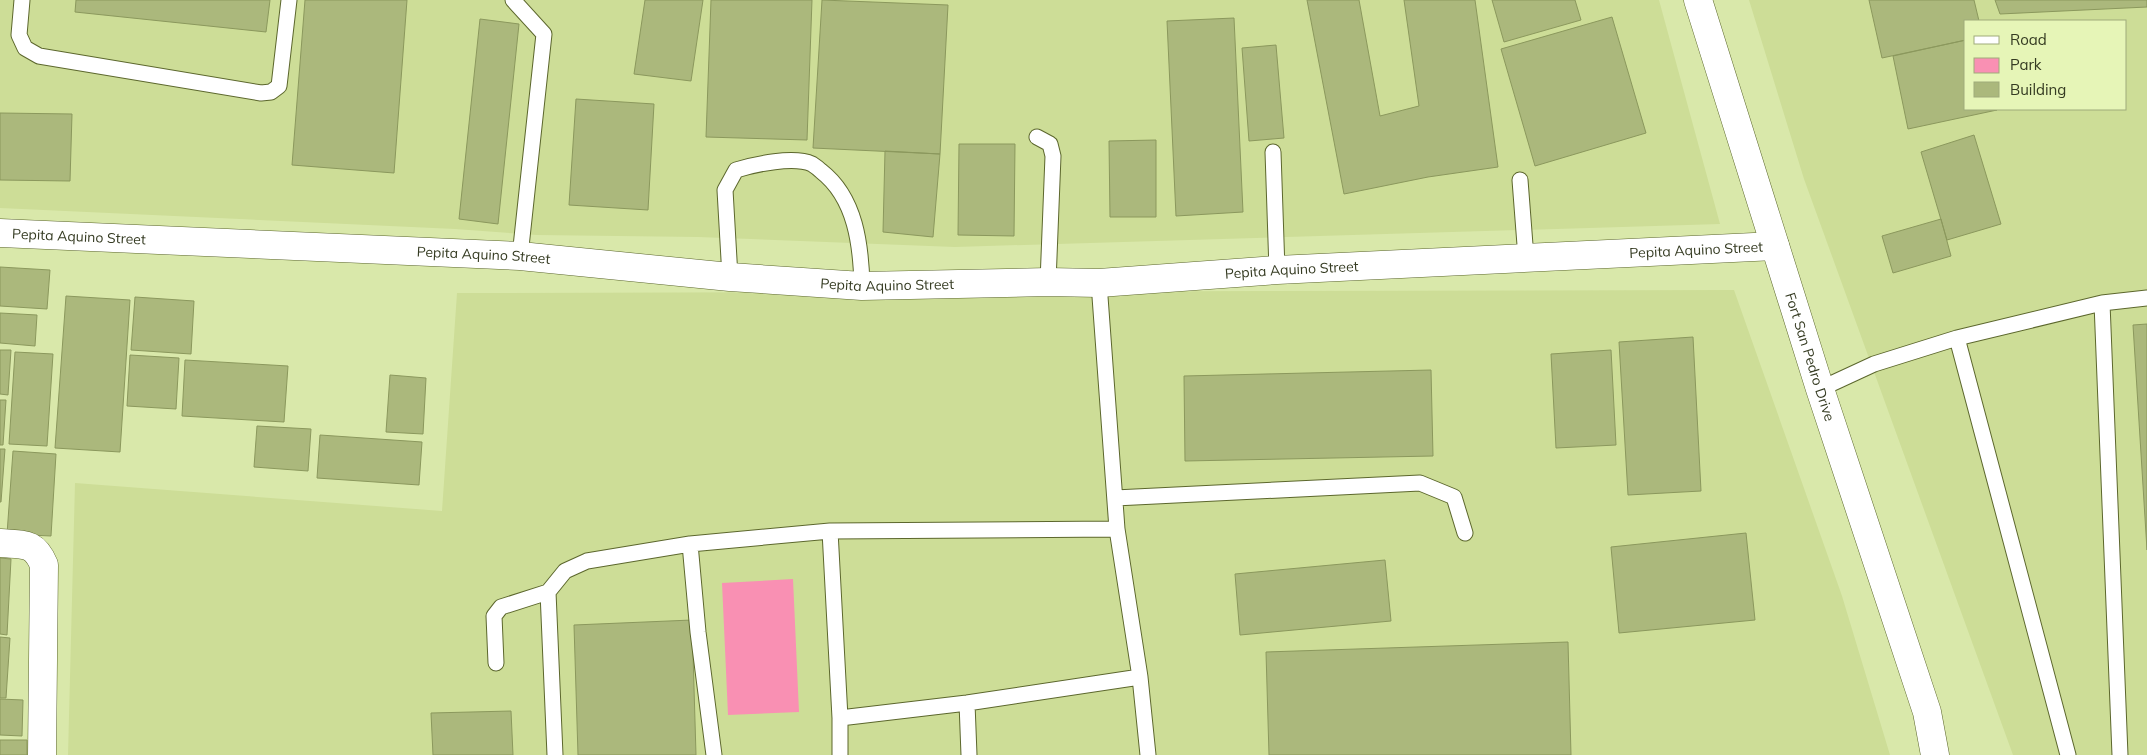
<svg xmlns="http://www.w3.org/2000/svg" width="2147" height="755" viewBox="0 0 2147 755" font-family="Mulish,sans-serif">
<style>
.built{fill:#cddd97;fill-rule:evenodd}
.green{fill:#f990b3}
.building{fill:#abb87c;stroke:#8b985d}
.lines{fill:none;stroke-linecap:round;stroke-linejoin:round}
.service-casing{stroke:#5c672d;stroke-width:17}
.minor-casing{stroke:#5c672d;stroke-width:29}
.secondary-casing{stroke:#5c672d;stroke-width:29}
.service{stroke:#fff;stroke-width:15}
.minor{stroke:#fff;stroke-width:28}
.secondary{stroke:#fff;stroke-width:28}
.labels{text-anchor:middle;stroke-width:4;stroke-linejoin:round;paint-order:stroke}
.street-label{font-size:14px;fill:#353b22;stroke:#e6f5b7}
</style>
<rect width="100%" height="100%" fill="#d9e8aa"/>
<!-- built -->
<path class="built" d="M0 0H1659L1720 224 955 247 698 237 537 235 455 229 0 208Z
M1749 0H2147V755H2013L1804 179ZM1966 21H2126V109H1966Z
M1734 290 1842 596 1890 755H68L75 483 442 511 457 293Z"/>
<!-- green -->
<path class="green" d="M793 579 799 712 728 715 722 583Z"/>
<!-- building -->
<path class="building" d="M76 0H270L266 32 75 12Z
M305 0H407L394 173 292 165Z
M645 0H703L691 81 634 74Z
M711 0H812L807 140 706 137Z
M822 0 948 5 940 154 813 148Z
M1307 0H1359L1380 116 1419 106 1404 0H1475L1498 167 1428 177 1344 194Z
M1492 0H1575L1581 20 1504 42Z
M1869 0H1974L1979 21H1966V40L1882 58Z
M1995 0H2147V7L2000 14Z
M1612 17 1646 133 1535 166 1501 49Z
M1234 18 1243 212 1176 216 1167 21Z
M480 19 519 24 498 224 459 219Z
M1966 40V109L1997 110 1908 129 1893 56Z
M1276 45 1284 138 1249 141 1242 48Z
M576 99 654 104 648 210 569 205Z
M0 113 72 114 70 181 0 180Z
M1974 135 2001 224 1947 240 1921 152Z
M1156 140V217H1110L1109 141Z
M959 144H1015L1014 236 958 235Z
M885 151 940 154 933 237 883 232Z
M1941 219 1951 256 1893 273 1882 236Z
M0 267 50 270 47 309 0 306Z
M66 296 130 300 120 452 55 448Z
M135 297 194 301 191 354 131 350Z
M0 313 37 315 35 346 0 343Z
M2147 324V550L2133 325Z
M1693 337 1701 491 1628 495 1619 342Z
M0 350H11L8 395 0 394Z
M1611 350 1616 445 1556 448 1551 354Z
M15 352 53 354 47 446 9 444Z
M130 355 179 358 176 409 127 406Z
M185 360 288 366 284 422 182 416Z
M1431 370 1433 456 1185 461 1184 376Z
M390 375 426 378 423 434 386 432Z
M0 400H6L3 445H0Z
M257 426 311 429 308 471 254 467Z
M320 435 422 442 419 485 317 478Z
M0 449H5L1 502H0Z
M13 451 56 454 51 536 7 534Z
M1746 533 1755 620 1619 633 1611 547Z
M0 558 11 559 7 635 0 634Z
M1385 560 1391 621 1240 635 1235 574Z
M692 620 696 755H578L574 625Z
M0 637 10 638 6 698H0Z
M1568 642 1571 755H1269L1266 652Z
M0 699 23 700 22 736 0 735Z
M511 711 513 755H433L431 713Z
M0 740H27V755H0Z"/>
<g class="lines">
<defs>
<path id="service" d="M22 0 19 35 25 48 39 56 261 93 271 92 279 86 289 0
M513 0 544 34 520 256
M1037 137 1050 144 1053 156 1048 282
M1273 152 1277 270
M1520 180 1526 258
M730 277 725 190 736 170C755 164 794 156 812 164 815 166 819 169 821 171 856 198 861 246 862 286
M1099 283 1117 529 1140 677 1148 755
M2102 303 2147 298
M1957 338 2068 755
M1820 389 1874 364 1957 338 2102 303 2120 755
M1115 498 1420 483 1454 497 1465 533
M830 531 840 718V755
M690 544 698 632 714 755
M548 592 555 755
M496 663 494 616 501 607 548 592 565 571 587 561 690 544 830 531 1117 529
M967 703 969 755
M840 718 967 703 1140 677"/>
<g id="minor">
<path id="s1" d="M0 233 520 256 730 277 862 286 1048 282 1099 283 1277 270 1775 246"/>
<path d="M0 543C23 545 34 541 44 565L42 755"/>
</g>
<g id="secondary">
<path id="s2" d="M1698 0 1820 389 1927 712 1935 755"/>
</g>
</defs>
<!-- service casing -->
<use href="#service" class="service-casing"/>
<!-- minor casing -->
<use href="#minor" class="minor-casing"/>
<!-- secondary casing -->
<use href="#secondary" class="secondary-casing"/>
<!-- service -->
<use href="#service" class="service"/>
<!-- minor -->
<use href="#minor" class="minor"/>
<!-- secondary -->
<use href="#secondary" class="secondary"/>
</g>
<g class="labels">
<!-- street labels -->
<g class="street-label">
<text dy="5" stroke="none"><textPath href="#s1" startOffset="79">Pepita Aquino Street</textPath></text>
<text dy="5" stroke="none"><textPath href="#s1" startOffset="1699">Pepita Aquino Street</textPath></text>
<text dy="5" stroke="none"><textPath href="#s1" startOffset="484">Pepita Aquino Street</textPath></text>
<text dy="5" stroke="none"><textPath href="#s1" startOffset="1294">Pepita Aquino Street</textPath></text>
<text dy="5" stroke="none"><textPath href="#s1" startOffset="889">Pepita Aquino Street</textPath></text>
<text dy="5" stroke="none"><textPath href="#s2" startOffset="374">Fort San Pedro Drive</textPath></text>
</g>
</g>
<!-- legend -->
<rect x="1964" y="20" width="162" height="90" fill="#e6f5b7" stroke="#9fab7b"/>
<rect x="1974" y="36" width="25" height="8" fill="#ffffff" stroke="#9fab7b"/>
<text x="2010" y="45" font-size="15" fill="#353b22">Road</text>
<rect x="1974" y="58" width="25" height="15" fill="#f990b3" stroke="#9fab7b"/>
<text x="2010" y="70" font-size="15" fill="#353b22">Park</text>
<rect x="1974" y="82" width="25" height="15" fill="#abb87c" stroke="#9fab7b"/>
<text x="2010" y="95" font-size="15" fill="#353b22">Building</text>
</svg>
